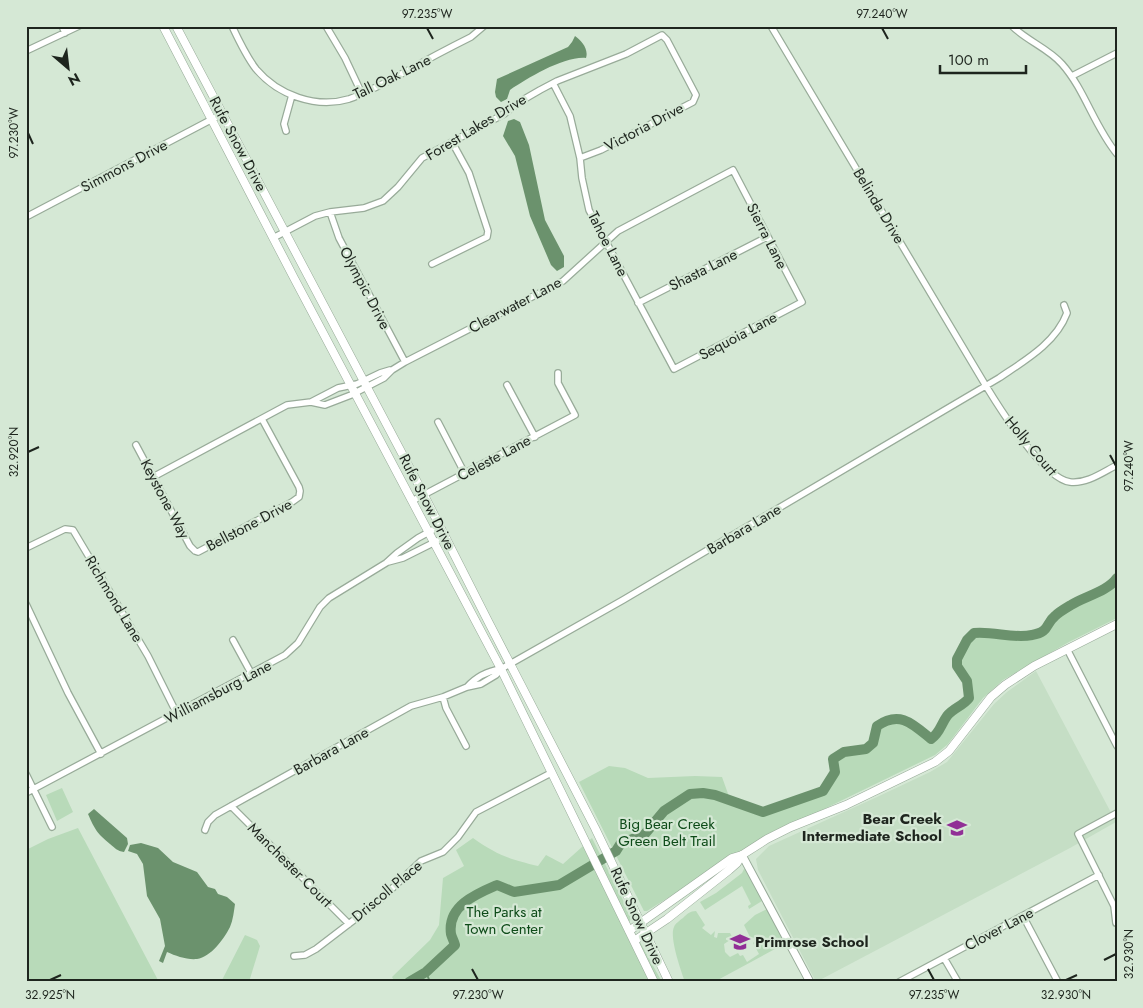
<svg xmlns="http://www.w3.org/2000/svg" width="1143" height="1008" viewBox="0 0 1143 1008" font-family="Jost,sans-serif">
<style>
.built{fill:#c5dec5}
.green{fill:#b8dab9}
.water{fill:#6b926d}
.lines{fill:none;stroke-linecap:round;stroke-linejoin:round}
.stream{stroke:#6b926d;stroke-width:2}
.river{stroke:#6b926d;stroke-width:10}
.minor-casing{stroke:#98ab99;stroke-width:8}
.tertiary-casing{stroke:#98ab99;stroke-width:9}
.secondary-casing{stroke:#98ab99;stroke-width:9}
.minor{stroke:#fff;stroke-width:5.5}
.tertiary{stroke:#fff;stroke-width:7}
.secondary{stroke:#fff;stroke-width:8}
.ticks{fill:none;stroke:#1e251e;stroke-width:2}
.labels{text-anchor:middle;stroke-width:4.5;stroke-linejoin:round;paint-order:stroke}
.street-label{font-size:15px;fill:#1e251e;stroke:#d5e8d5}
.poi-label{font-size:15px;font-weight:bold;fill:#1e251e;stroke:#d5e8d5;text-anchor:end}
.park-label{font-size:15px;fill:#0e4b19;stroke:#d5e8d5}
.neatline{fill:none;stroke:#1e251e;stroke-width:2}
.ticks-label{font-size:12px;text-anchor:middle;fill:#1e251e}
</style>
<rect width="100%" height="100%" fill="#d5e8d5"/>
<!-- built -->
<path class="built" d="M1036 671 1116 822 1070 848 816 982 758 870 756 859 769 846 877 797 930 772 947 762 994 704 1007 692Z"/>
<!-- green -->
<path class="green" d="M1117 578V618L1069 642 1003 680 983 698 948 744 935 755 820 811 772 832 647 911H644L579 782 609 766 625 768 648 778 695 776 722 777 731 802 763 812 822 791 835 772 833 759 844 752 866 749 873 742 877 726C900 710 913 724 931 739 941 732 940 724 947 716 953 709 963 706 969 698L967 681 957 666V659L967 640 974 633C994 631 1013 639 1032 635 1048 632 1046 625 1055 616 1058 613 1063 610 1067 607 1082 597 1107 592 1117 578Z
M62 788 73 812 57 821 46 795Z
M78 828 159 982H26V850L48 839Z
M473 838C497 855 509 859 538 866L546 855 563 864 592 838 632 918 629 922 662 982H395L392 977 430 940 439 925 443 878 464 866 456 850Z
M744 869 747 870 762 897V901L749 909 748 906 751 904 742 886 705 910 700 902 716 893 742 873Z
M767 909 786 943 714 982H685C681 971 669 937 674 927 675 924 680 920 683 918 687 914 690 911 696 911L705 925 702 928 711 935 715 931 714 937 717 938 718 933H730L733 938 724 944 725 952 730 957 738 953 740 956 743 955 747 962 759 954 753 943 756 940 750 937 744 925 755 915Z
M245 935 257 940 260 946 249 982H221Z"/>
<!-- water -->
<path class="water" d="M575 36C581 40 589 49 586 58 564 56 528 78 510 90L507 99 501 102 496 97 495 92 497 79 568 47 572 42Z
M514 119 520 122 529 145 545 220 564 256V267L557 271 551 265 530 216 515 156 503 136 508 121Z
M94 809 127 838 128 844 124 852C117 851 115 848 110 844 97 833 95 830 88 814Z
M141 843 158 848 173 862 197 872 208 887 215 889 218 894 227 897 235 904C234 911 233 920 230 927 224 939 211 957 197 959 187 960 176 956 167 952L163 963 159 961 165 946 160 919 147 896 143 864 137 854 128 851 130 845Z"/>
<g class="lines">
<!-- stream -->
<path class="stream" d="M426 972 430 982"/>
<!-- river -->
<path class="river" d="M409 982 426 972 455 945C454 941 452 938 451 934 447 906 476 894 497 885L514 892 559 885 616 851 621 843 644 835 664 811 690 794 703 793 715 795 763 812 823 791 835 772 833 759 844 752 866 749 873 743 877 726C900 710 913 724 931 739 940 733 941 724 947 716 953 708 963 706 969 698L967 681 957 666V659L967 640 974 633C994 631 1013 639 1032 635 1050 632 1045 624 1055 616 1059 612 1066 608 1071 605 1085 596 1107 592 1117 578"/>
<defs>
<path id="minor" d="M62 26 65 33
M232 26C239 41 246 56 256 69 278 95 316 109 349 99 369 92 388 81 407 71 428 59 449 48 471 37L484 26
M326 26 345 58 362 94
M771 26 986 386C1000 409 1044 479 1070 482 1087 484 1103 472 1117 465
M1012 26C1027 41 1048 48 1062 64 1085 90 1094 126 1117 154
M26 51 79 26
M1072 76 1117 53
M286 131 284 124 292 95
M330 212 339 238 405 362
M26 217 222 114
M273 238 315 216 330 212 364 208 383 201 398 187 422 158 504 114 521 101 540 90 557 81 626 54 662 35 667 40 696 95 693 102 601 150 580 158
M432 264 487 237 488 231 469 173 452 142
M638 303 767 237
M507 385 535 437
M311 402 325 405 351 395 384 378 392 370 405 362 563 281 618 231 733 170 802 302 674 369 589 210 582 178 580 158 570 116 553 83
M438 422 465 474
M136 445 190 546 195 551 198 552 292 502 299 497 300 491 299 487 262 419
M153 477 287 405 311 402 338 388 357 384 380 373 390 370
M412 501 575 415 558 383V373
M26 548 65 529 73 530 148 656 177 714
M388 562 403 558 445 537
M26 604 68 693 101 754
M233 640 251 673
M1067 649 1117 746
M467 687C476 677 488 671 501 669L623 600 999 378C1024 361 1056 343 1067 313L1064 305
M443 697 446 708 466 746
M26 774 52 827
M26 793 285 655 298 643 320 607 329 598 386 563 397 553 418 538 440 526
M231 806 349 924
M205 830 208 822 215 815 411 706 443 697 467 687 481 684 496 675 501 669
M1023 916 1058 982
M1116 923 1114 906 1078 834 1117 813
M294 956 305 955 316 949 380 900 421 861 443 852 458 837 476 812 551 773
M944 958 958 982
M899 982 1099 875"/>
<path id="tertiary" d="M742 855 810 982"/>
<path id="secondary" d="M163 26 294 278 501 669 654 982
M176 26 424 495 489 623 595 828 669 982
M629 931 732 858 742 855 767 839 791 827 846 805 935 762 949 751 991 697 1005 685 1034 666 1117 624
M634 941 667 919 729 870 737 863 742 855"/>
</defs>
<!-- minor casing -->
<use href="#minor" class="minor-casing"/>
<!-- tertiary casing -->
<use href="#tertiary" class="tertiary-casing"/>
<!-- secondary casing -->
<use href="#secondary" class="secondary-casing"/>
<!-- minor -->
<use href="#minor" class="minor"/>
<!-- tertiary -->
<use href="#tertiary" class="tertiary"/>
<!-- secondary -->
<use href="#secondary" class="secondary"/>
</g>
<!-- ticks -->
<path class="ticks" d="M427 28 433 39M882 28 888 39M28 133 33 144M28 452 39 447M1110 455 1116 466M1104 960 1116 954M472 969 478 980M928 969 934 980M50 980 61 975M1066 980 1077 975"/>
<!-- icons -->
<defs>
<symbol id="school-bare" viewBox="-9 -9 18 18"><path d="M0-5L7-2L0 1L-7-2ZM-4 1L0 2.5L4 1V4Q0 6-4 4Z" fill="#912f96" stroke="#d5e8d5" stroke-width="2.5" paint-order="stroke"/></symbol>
</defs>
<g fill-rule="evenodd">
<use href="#school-bare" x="943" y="814" width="28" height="28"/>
<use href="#school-bare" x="726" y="928" width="28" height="28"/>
</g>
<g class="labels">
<!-- street labels -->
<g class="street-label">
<text transform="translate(392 77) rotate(-26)" y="5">Tall Oak Lane</text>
<text transform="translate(476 127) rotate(-31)" y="5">Forest Lakes Drive</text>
<text transform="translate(644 127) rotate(-28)" y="5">Victoria Drive</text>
<text transform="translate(238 144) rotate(62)" y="5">Rufe Snow Drive</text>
<text transform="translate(124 166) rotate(-28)" y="5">Simmons Drive</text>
<text transform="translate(879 206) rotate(59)" y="5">Belinda Drive</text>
<text transform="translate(767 236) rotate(63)" y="5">Sierra Lane</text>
<text transform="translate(608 244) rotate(63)" y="5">Tahoe Lane</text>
<text transform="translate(703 270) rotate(-27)" y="5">Shasta Lane</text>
<text transform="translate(365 288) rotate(62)" y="5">Olympic Drive</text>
<text transform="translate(515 305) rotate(-28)" y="5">Clearwater Lane</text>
<text transform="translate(738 336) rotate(-28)" y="5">Sequoia Lane</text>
<text transform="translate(1031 446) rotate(50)" y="5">Holly Court</text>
<text transform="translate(494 458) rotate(-28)" y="5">Celeste Lane</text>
<text transform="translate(165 499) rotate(62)" y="5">Keystone Way</text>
<text transform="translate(427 502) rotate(63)" y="5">Rufe Snow Drive</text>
<text transform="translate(249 525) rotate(-28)" y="5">Bellstone Drive</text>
<text transform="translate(744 529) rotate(-31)" y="5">Barbara Lane</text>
<text transform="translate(114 599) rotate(59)" y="5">Richmond Lane</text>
<text transform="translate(218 692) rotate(-28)" y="5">Williamsburg Lane</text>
<text transform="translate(331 751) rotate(-29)" y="5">Barbara Lane</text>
<text transform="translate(290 865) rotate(45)" y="5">Manchester Court</text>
<text transform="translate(387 891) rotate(-40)" y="5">Driscoll Place</text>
<text transform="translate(637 916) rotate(65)" y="5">Rufe Snow Drive</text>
<text transform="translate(999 929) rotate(-28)" y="5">Clover Lane</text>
</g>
<!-- poi labels -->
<g class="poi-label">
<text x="942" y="824">Bear Creek<tspan x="942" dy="17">Intermediate School</tspan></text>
<text x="755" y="947" text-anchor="start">Primrose School</text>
</g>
<!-- park labels -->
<g class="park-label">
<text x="667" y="829">Big Bear Creek<tspan x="667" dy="17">Green Belt Trail</tspan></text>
<text x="504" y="917">The Parks at<tspan x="504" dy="17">Town Center</tspan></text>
</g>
</g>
<!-- border -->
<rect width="1143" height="1008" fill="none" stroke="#d5e8d5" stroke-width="55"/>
<!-- north arrow -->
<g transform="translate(68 68) rotate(152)" stroke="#d5e8d5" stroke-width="4" paint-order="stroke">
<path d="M0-4L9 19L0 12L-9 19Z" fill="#1e251e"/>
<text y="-8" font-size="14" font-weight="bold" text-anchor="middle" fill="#1e251e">N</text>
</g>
<!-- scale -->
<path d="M940 65v8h86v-8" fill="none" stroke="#1e251e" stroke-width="2.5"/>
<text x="948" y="65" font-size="15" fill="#1e251e" stroke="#d5e8d5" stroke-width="4" paint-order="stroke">100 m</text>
<rect x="28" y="28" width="1088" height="952" class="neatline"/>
<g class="ticks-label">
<text x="427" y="18">97.235°W</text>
<text x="882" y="18">97.240°W</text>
<text transform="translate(14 133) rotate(-90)" y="4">97.230°W</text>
<text transform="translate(14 452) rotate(-90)" y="4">32.920°N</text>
<text transform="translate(1129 466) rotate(-90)" y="4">97.240°W</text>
<text transform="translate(1129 954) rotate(-90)" y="4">32.930°N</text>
<text x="50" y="999">32.925°N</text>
<text x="478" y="999">97.230°W</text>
<text x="934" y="999">97.235°W</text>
<text x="1066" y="999">32.930°N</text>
</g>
</svg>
